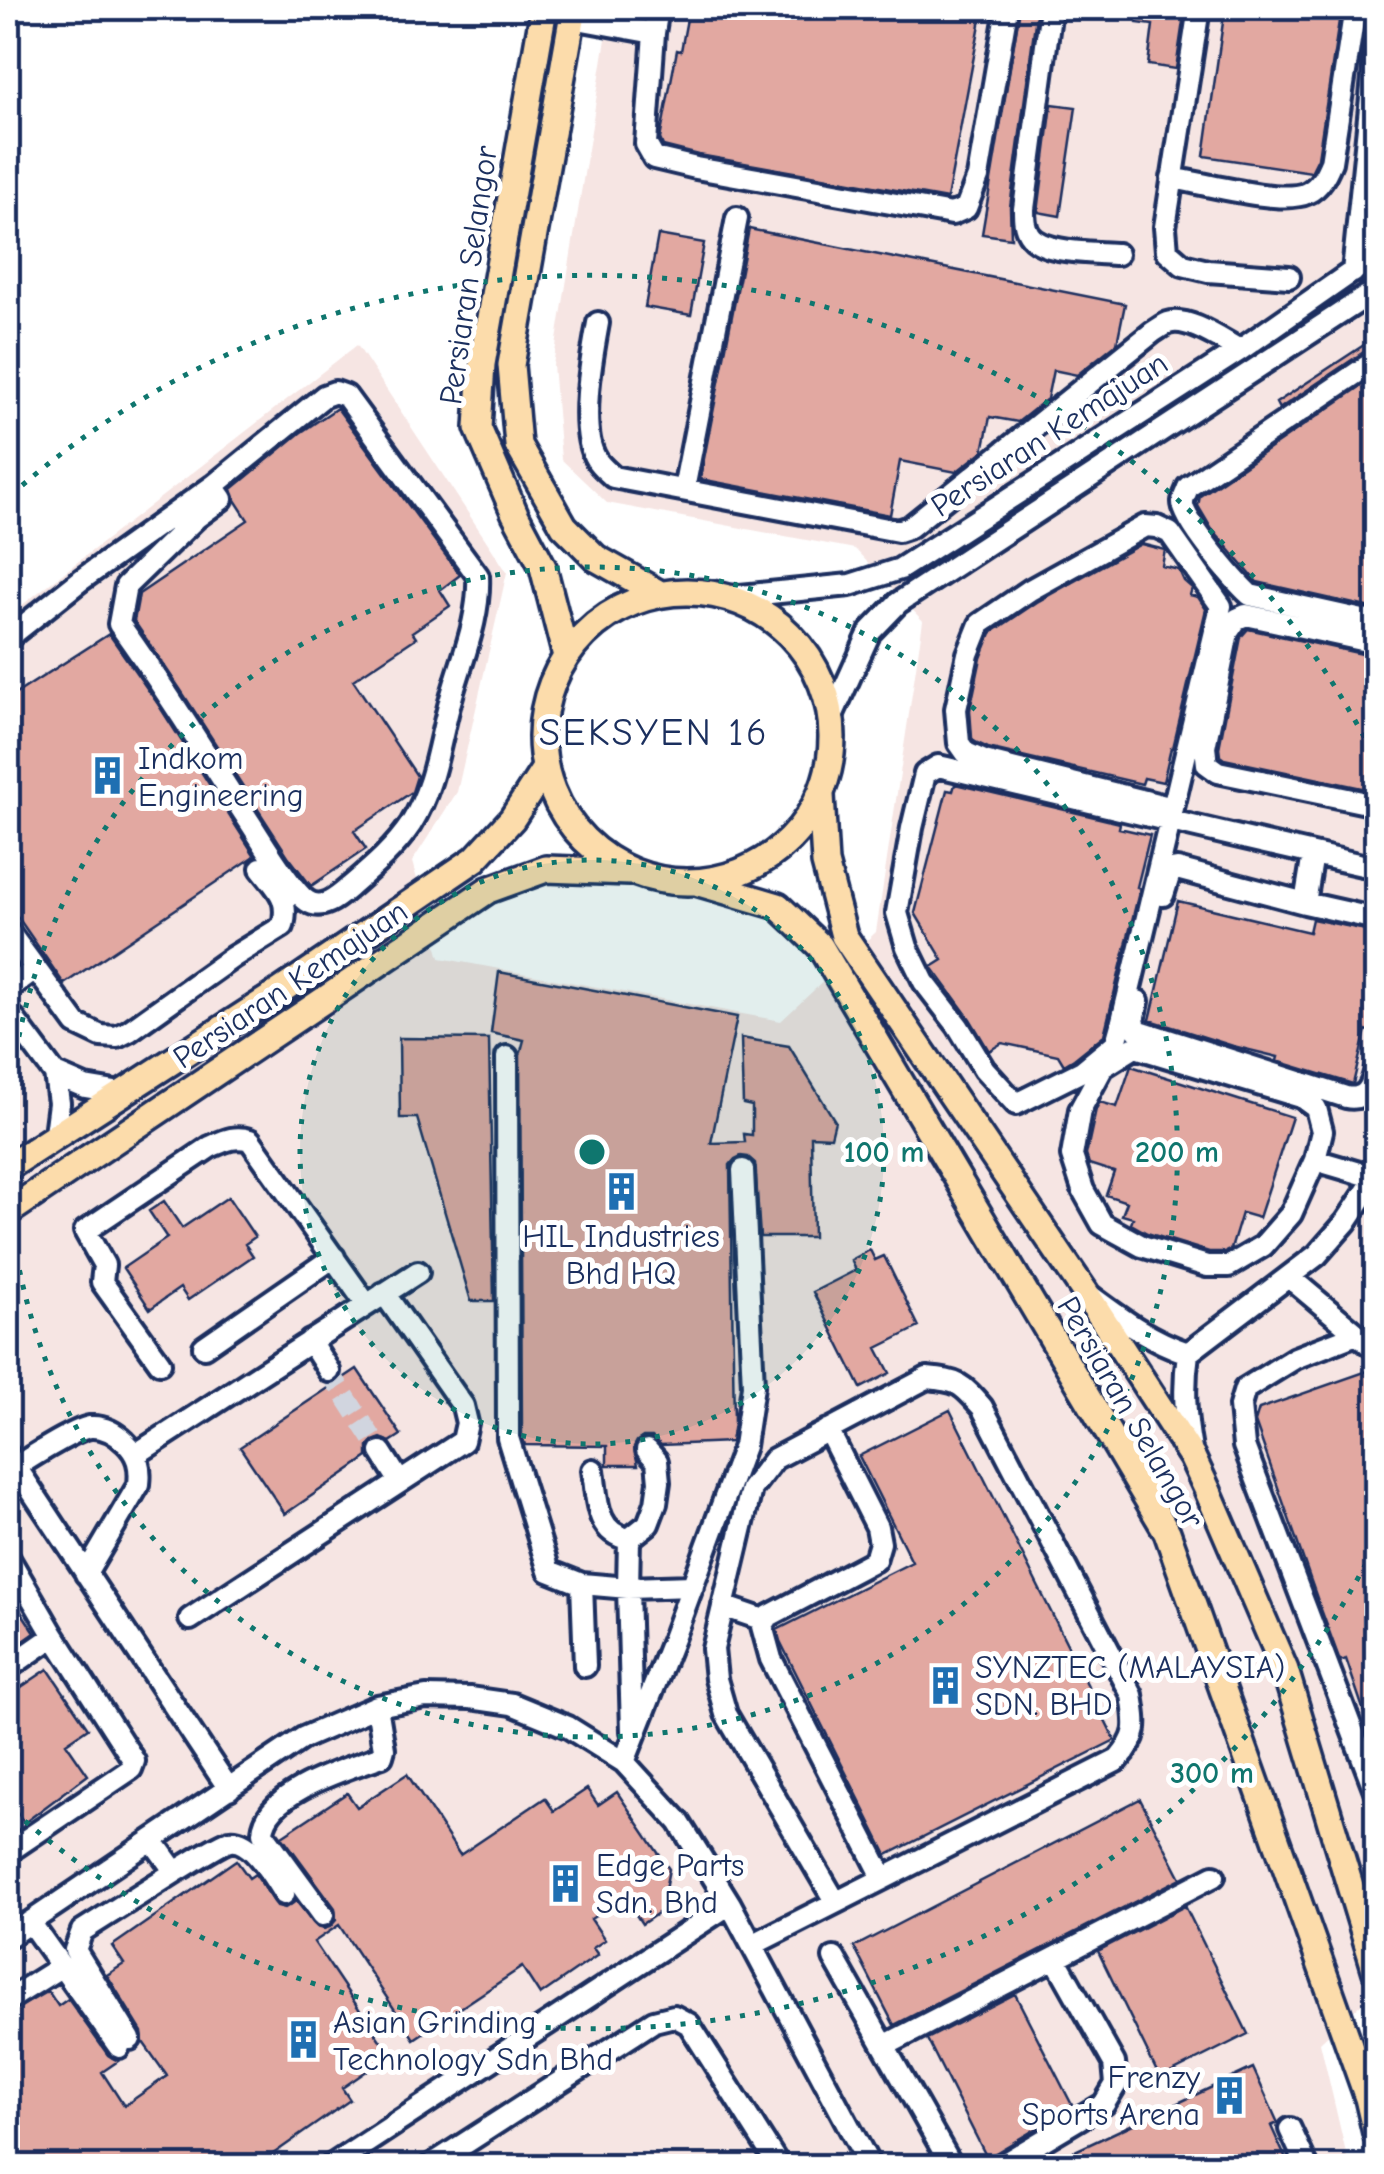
<svg xmlns="http://www.w3.org/2000/svg" width="1384" height="2174" viewBox="0 0 1384 2174" font-family="'Comic Neue',sans-serif">
<style>
.built{fill:#f6e5e3}
.building{fill:#e2a8a1;stroke:#1b2f5e;stroke-width:2.5}
.lines{fill:none;stroke-linecap:round;stroke-linejoin:round}
.minor-tunnel{stroke:#d1d5df;stroke-width:20;stroke-dasharray:20 10;stroke-linecap:butt}
.minor-casing{stroke:#1b2f5e;stroke-width:28}
.major-casing{stroke:#1b2f5e;stroke-width:32}
.minor{stroke:#fff;stroke-width:20}
.major{stroke:#fcdcab;stroke-width:25}
.ring{fill:none;stroke:#0f766e;stroke-width:5;stroke-dasharray:5 10}
.labels{text-anchor:middle;stroke-width:10;stroke-linejoin:round;paint-order:stroke}
.street-label{font-size:32px;fill:#1b2f5e;stroke:#fff}
.poi-label{font-size:32px;fill:#1b2f5e;stroke:#fff;text-anchor:start}
.quarter-label{font-size:38px;letter-spacing:2.5px;fill:#1b2f5e;stroke:#fff}
.centre{fill:#0f766e;stroke:#fff;stroke-width:5}
.ring-label{font-size:30px;text-anchor:middle;font-weight:bold;fill:#0f766e;stroke:#fff;stroke-width:10;stroke-linejoin:round;paint-order:stroke}
</style>
<rect width="100%" height="100%" fill="#fff"/>
<filter id="ink" filterUnits="userSpaceOnUse"><feTurbulence type="fractalNoise" baseFrequency=".01" numOctaves="2"/><feDisplacementMap in="SourceGraphic" scale="20" xChannelSelector="R" yChannelSelector="G"/><feConvolveMatrix kernelMatrix="1 2 1 2 8 2 1 2 1" color-interpolation-filters="sRGB"/></filter>
<g filter="url(#ink)">
<!-- built -->
<path class="built" d="M611 8H1376V1990L1320 2042 1349 2166H8V616L357 345 507 572 457 792 412 862 440 958 781 1021 876 932 923 621 855 549 607 503 561 459 553 365Z"/>
<!-- building -->
<path class="building" d="M689 8H983L947 199 699 155 663 146 660 139 677 50 681 51Z
M1020 8H1037L1010 207 1011 238 982 234Z
M1140 8H1185L1176 69 1148 65 1153 25 1137 23Z
M1225 8H1341L1318 158 1311 172 1204 156Z
M1052 104 1076 107 1060 216 1038 212Z
M749 229 1125 304 1117 343 1077 375 1053 370 1047 399 1018 422 990 417 983 451 956 472 900 461 890 515 700 479Z
M658 235 704 243 691 315 645 307Z
M1376 337V346L1368 349 1279 409 1276 403Z
M1376 376V609L1257 582 1211 528 1198 506 1200 496Z
M337 408 460 575 440 590 450 606 412 632 416 638 353 680 417 776 412 792 354 831 366 849 311 886 288 856 180 689 134 621 139 594 248 520 235 500 232 489 300 433Z
M1141 544 1165 550 1162 566 1179 570 1184 581 1192 588 1190 595 1198 597 1206 609 1173 748H1171L1163 782 1144 778 1142 784 988 748 975 742 972 738 970 710 981 658 991 633 1037 602Z
M1248 629 1376 657V791L1224 759 1220 756 1219 748 1241 637Z
M109 634 158 704 255 856 64 984 8 903V699Z
M955 784 1120 823 1119 828 1150 835 1137 887 1140 888 1104 1035 1074 1059 1064 1065 1058 1055 1002 1043 989 1051 970 1019 932 967 943 960 915 913 947 790 953 791Z
M1178 901 1309 932 1312 919 1376 932V1033L1366 1030 1353 1084 1277 1061 1278 1057 1233 1046 1150 1020Z
M499 972 737 1017 711 1143 745 1142 744 1134 752 1135V1106L743 1104 741 1038 789 1046 835 1121 831 1137 811 1136 813 1237H760L755 1163 748 1157 741 1156 735 1159 730 1165 734 1423 731 1442 661 1445 652 1437H643L637 1441 634 1447 638 1465H607V1446L525 1445 522 1436 520 1055 524 1040 491 1033Z
M399 1038 489 1039 494 1301H471L417 1118H400Z
M1131 1066 1292 1117 1259 1218 1242 1213 1231 1249 1225 1252H1209L1147 1233 1131 1224 1133 1218 1122 1215 1127 1202 1106 1195 1114 1172 1089 1164 1086 1155 1096 1109 1100 1102 1117 1107Z
M228 1197 255 1237 245 1244 253 1256 188 1300 180 1288 150 1309 123 1268 167 1238 149 1211 164 1201 182 1228Z
M870 1250 875 1260 884 1256 919 1327 877 1348 890 1373 861 1388 813 1292 856 1270 851 1260Z
M1376 1368V1741H1374L1346 1659 1340 1661 1319 1604 1255 1422 1259 1409Z
M357 1369 401 1435 390 1442 381 1438 373 1441 368 1447V1457L285 1514 240 1447Z
M950 1410 1115 1740 887 1855 780 1641 777 1630 912 1562 859 1456Z
M8 1592 35 1633 8 1652Z
M48 1669 88 1728 66 1743 88 1775 24 1823 8 1798V1696Z
M407 1774 460 1855 545 1798 554 1811 587 1789 598 1805 617 1792 669 1869 661 1911 642 1924 624 1896 591 1919 605 1940 593 1948 598 1955 540 1995 522 1967 414 2039 339 1925 314 1942 390 2055 342 2088 350 2100 256 2166H8V2014L48 1991 58 2006 68 1999 108 2055 118 2061 102 2072 124 2106 167 2076 143 2042 142 2032 107 1975 124 1964 112 1946 236 1860 249 1878 255 1874 277 1906 285 1908 296 1901 317 1927 324 1929 330 1927 336 1920 335 1908 282 1836 347 1793 357 1807Z
M1140 1799 1181 1878 894 2025 854 1947Z
M1185 1906 1248 2034 1160 2078 1098 1951Z
M1015 1994 1073 2107 987 2158 927 2039Z
M1253 2068 1278 2123 1271 2126 1289 2166H1043Z"/>
<g class="lines">
<!-- minor-tunnel -->
<path class="minor-tunnel" d="M329 1371 381 1452"/>
<defs>
<path id="minor" d="M1051 8 1024 209C1024 218 1024 226 1029 234 1042 254 1093 252 1117 254
M1199 8 1165 227 1167 251 1183 265 1208 271 1289 277
M572 18 654 33 658 8
M654 33 646 144 654 158 696 168 952 214 966 208 978 177 1007 8
M1172 178C1202 183 1282 205 1307 193 1320 187 1326 174 1331 162L1355 8
M1353 272 1376 49
M598 323C592 356 578 430 596 459 600 466 608 472 613 477L898 531 910 527 1153 332C1158 329 1163 325 1168 323 1188 316 1223 341 1240 350
M1376 360 1188 487C1187 492 1183 497 1183 502 1181 519 1236 582 1250 595L1376 623
M684 489 737 218
M1145 526 1157 527 1170 533 1221 606 1173 808 984 761 966 753 959 743 956 709 968 654 980 624 1030 590Z
M730 597 850 585 900 569 1240 350 1376 255
M8 638 81 580 213 486 324 396 335 392 346 396 478 576C480 617 463 656 452 695 439 739 436 784 411 824 395 848 374 866 353 884 340 895 324 912 307 901 291 890 261 839 249 821 206 755 165 687 119 624L126 586 196 518 222 499 213 486
M1376 643 1246 615 1237 619 1228 632 1205 747 1207 764 1218 772 1376 805
M831 718 870 632 898 603 1376 290
M1173 808 1170 821 1121 1025 1116 1043 1082 1071 1016 1104 984 1069 958 1026 924 982 907 947 897 913 912 828 925 774 938 766C1084 800 1230 836 1376 868
M1163 895 1171 870 1177 869 1305 903 1376 919
M1305 903 1313 854
M8 931 76 1024 101 1036 117 1037 129 1031 233 957 283 926C290 897 277 889 261 868
M8 989 35 969
M1138 1001 1134 1021 1137 1030 1346 1097C1366 1101 1372 1086 1376 1069
M8 1011 55 1074 85 1087 121 1093
M507 1057 508 1438 549 1571 582 1584 628 1588 693 1586
M55 1074 59 1103 55 1134
M1315 1160 1291 1214 1263 1246 1229 1266H1207L1142 1246 1102 1224 1083 1190 1072 1156 1080 1110 1103 1067 1135 1047 1301 1097 1316 1108 1322 1131 1315 1160 1376 1178
M1290 1278 1376 1350
M1092 1297C1123 1320 1151 1341 1188 1353
M1357 1334 1295 1358 1245 1389 1240 1406 1244 1446 1376 1793
M310 1341 329 1371
M204 1347 334 1257
M160 1363 102 1282 104 1265 85 1231 210 1147C224 1141 234 1135 250 1140L367 1305
M828 1430 877 1527 880 1543 875 1560 769 1616 762 1626 771 1659 883 1877
M1191 1450C1185 1416 1183 1387 1188 1353L1317 1255 1346 1222 1376 1177
M381 1452 400 1482
M8 1455 229 1789
M135 1455 418 1272
M593 1470C597 1498 595 1533 629 1539L628 1588 632 1731
M8 1473C22 1462 75 1429 90 1427 104 1426 115 1432 125 1442 138 1454 141 1467 139 1484L86 1574
M629 1539 648 1524 656 1503 659 1482 657 1461 647 1450
M8 1557 54 1636 134 1761 131 1769 8 1852
M582 1584 585 1666
M723 1606 764 1620
M190 1619 463 1441 467 1423 463 1406 384 1293
M8 1668 54 1636
M624 1762 674 1636 744 1446 753 1386 743 1170
M175 1872C186 1866 220 1843 230 1841 252 1838 274 1878 284 1894
M323 1915 263 1833C264 1792 349 1768 382 1756L384 1749 377 1706
M30 1922 119 2047
M8 1937 303 1738 377 1706 426 1697 470 1698 512 1704 568 1727 624 1762 679 1822 730 1904 870 2166
M752 1945 1118 1760C1139 1736 1137 1726 1132 1695L982 1407C961 1383 959 1381 927 1378L774 1459 751 1489 713 1649 716 1679 726 1714 835 1901
M834 1958 952 2166
M8 2000 62 1966
M130 2039 75 1950 82 1931 175 1872 152 1840
M884 2046 1214 1876
M1290 2129 1307 2166
M331 2166 730 1904
M430 2166 654 2021 674 2016 689 2024 779 2166
M1000 2166 1104 2104 1116 2084 1114 2063 1055 1958"/>
<path id="major" d="M544 8 482 364 478 428 515 514 543 567 566 656
M574 8 511 365 518 445 564 526 596 558 660 594
M542 737a145 145 0 1 1 290 0a145 145 0 1 1-290 0Z
M821 795 825 863 844 936 1085 1292 1192 1457 1207 1489 1285 1670 1376 1972
M699 883 778 906 820 946 1167 1532 1368 2098 1376 2133
M8 1167 270 998 475 859 512 819 545 768
M8 1212 488 890 546 869 630 872"/>
</defs>
<!-- minor casing -->
<use href="#minor" class="minor-casing"/>
<!-- major casing -->
<use href="#major" class="major-casing"/>
<!-- minor -->
<use href="#minor" class="minor"/>
<!-- major -->
<use href="#major" class="major"/>
</g>
</g>
<!-- distance rings -->
<circle cx="592" cy="1152" r="292" fill="#0f766e" fill-opacity=".12"/>
<g class="ring">
<circle cx="592" cy="1152" r="292"/>
<path d="M8 1126A585 585 0 1 1 8 1178"/>
<path d="M1373 1550A877 877 0 0 1 11 1809M11 495A877 877 0 0 1 1373 754"/>
</g>
<!-- icons -->
<defs>
<symbol id="building-bare" viewBox="-9 -9 18 18"><path d="M-4-6H4V6H1V3H-1V6H-4ZM-2.5-4.3h1.7v1.8h-1.7ZM.8-4.3h1.7v1.8H.8ZM-2.5-1h1.7V.8h-1.7ZM.8-1h1.7V.8H.8Z" fill="#1f6fb2" stroke="#fff" stroke-width="2.5" paint-order="stroke"/></symbol>
</defs>
<g fill-rule="evenodd">
<use href="#building-bare" x="80" y="748" width="55" height="55"/>
<use href="#building-bare" x="594" y="1164" width="55" height="55"/>
<use href="#building-bare" x="918" y="1658" width="55" height="55"/>
<use href="#building-bare" x="538" y="1856" width="55" height="55"/>
<use href="#building-bare" x="276" y="2012" width="55" height="55"/>
<use href="#building-bare" x="1202" y="2068" width="55" height="55"/>
</g>
<g class="labels">
<!-- street labels -->
<g class="street-label">
<text transform="translate(468 275) rotate(-82)" y="11">Persiaran Selangor</text>
<text transform="translate(1049 434) rotate(-33)" y="11">Persiaran Kemajuan</text>
<text transform="translate(290 984) rotate(-34)" y="11">Persiaran Kemajuan</text>
<text transform="translate(1131 1412) rotate(60)" y="11">Persiaran Selangor</text>
</g>
<!-- poi labels -->
<g class="poi-label">
<text x="138" y="769">Indkom<tspan x="138" dy="37">Engineering</tspan></text>
<text x="621" y="1247" text-anchor="middle">HIL Industries<tspan x="621" dy="37">Bhd HQ</tspan></text>
<text x="975" y="1678">SYNZTEC (MALAYSIA)<tspan x="975" dy="37">SDN. BHD</tspan></text>
<text x="596" y="1876">Edge Parts<tspan x="596" dy="37">Sdn. Bhd</tspan></text>
<text x="333" y="2033">Asian Grinding<tspan x="333" dy="37">Technology Sdn Bhd</tspan></text>
<text x="1200" y="2088" text-anchor="end">Frenzy<tspan x="1200" dy="37">Sports Arena</tspan></text>
</g>
<!-- quarter labels -->
<g class="quarter-label">
<text x="654" y="745">SEKSYEN 16</text>
</g>
</g>
<circle cx="592" cy="1152" r="15" class="centre"/>
<g class="ring-label">
<text x="884" y="1162">100 m</text>
<text x="1177" y="1162">200 m</text>
<text x="1212" y="1783">300 m</text>
</g>
<!-- margin -->
<rect width="1384" height="2174" fill="none" stroke="#fff" stroke-width="40"/>
<rect x="20" y="20" width="1344" height="2134" fill="none" stroke="#1b2f5e" stroke-width="4" filter="url(#ink)"/>
</svg>
